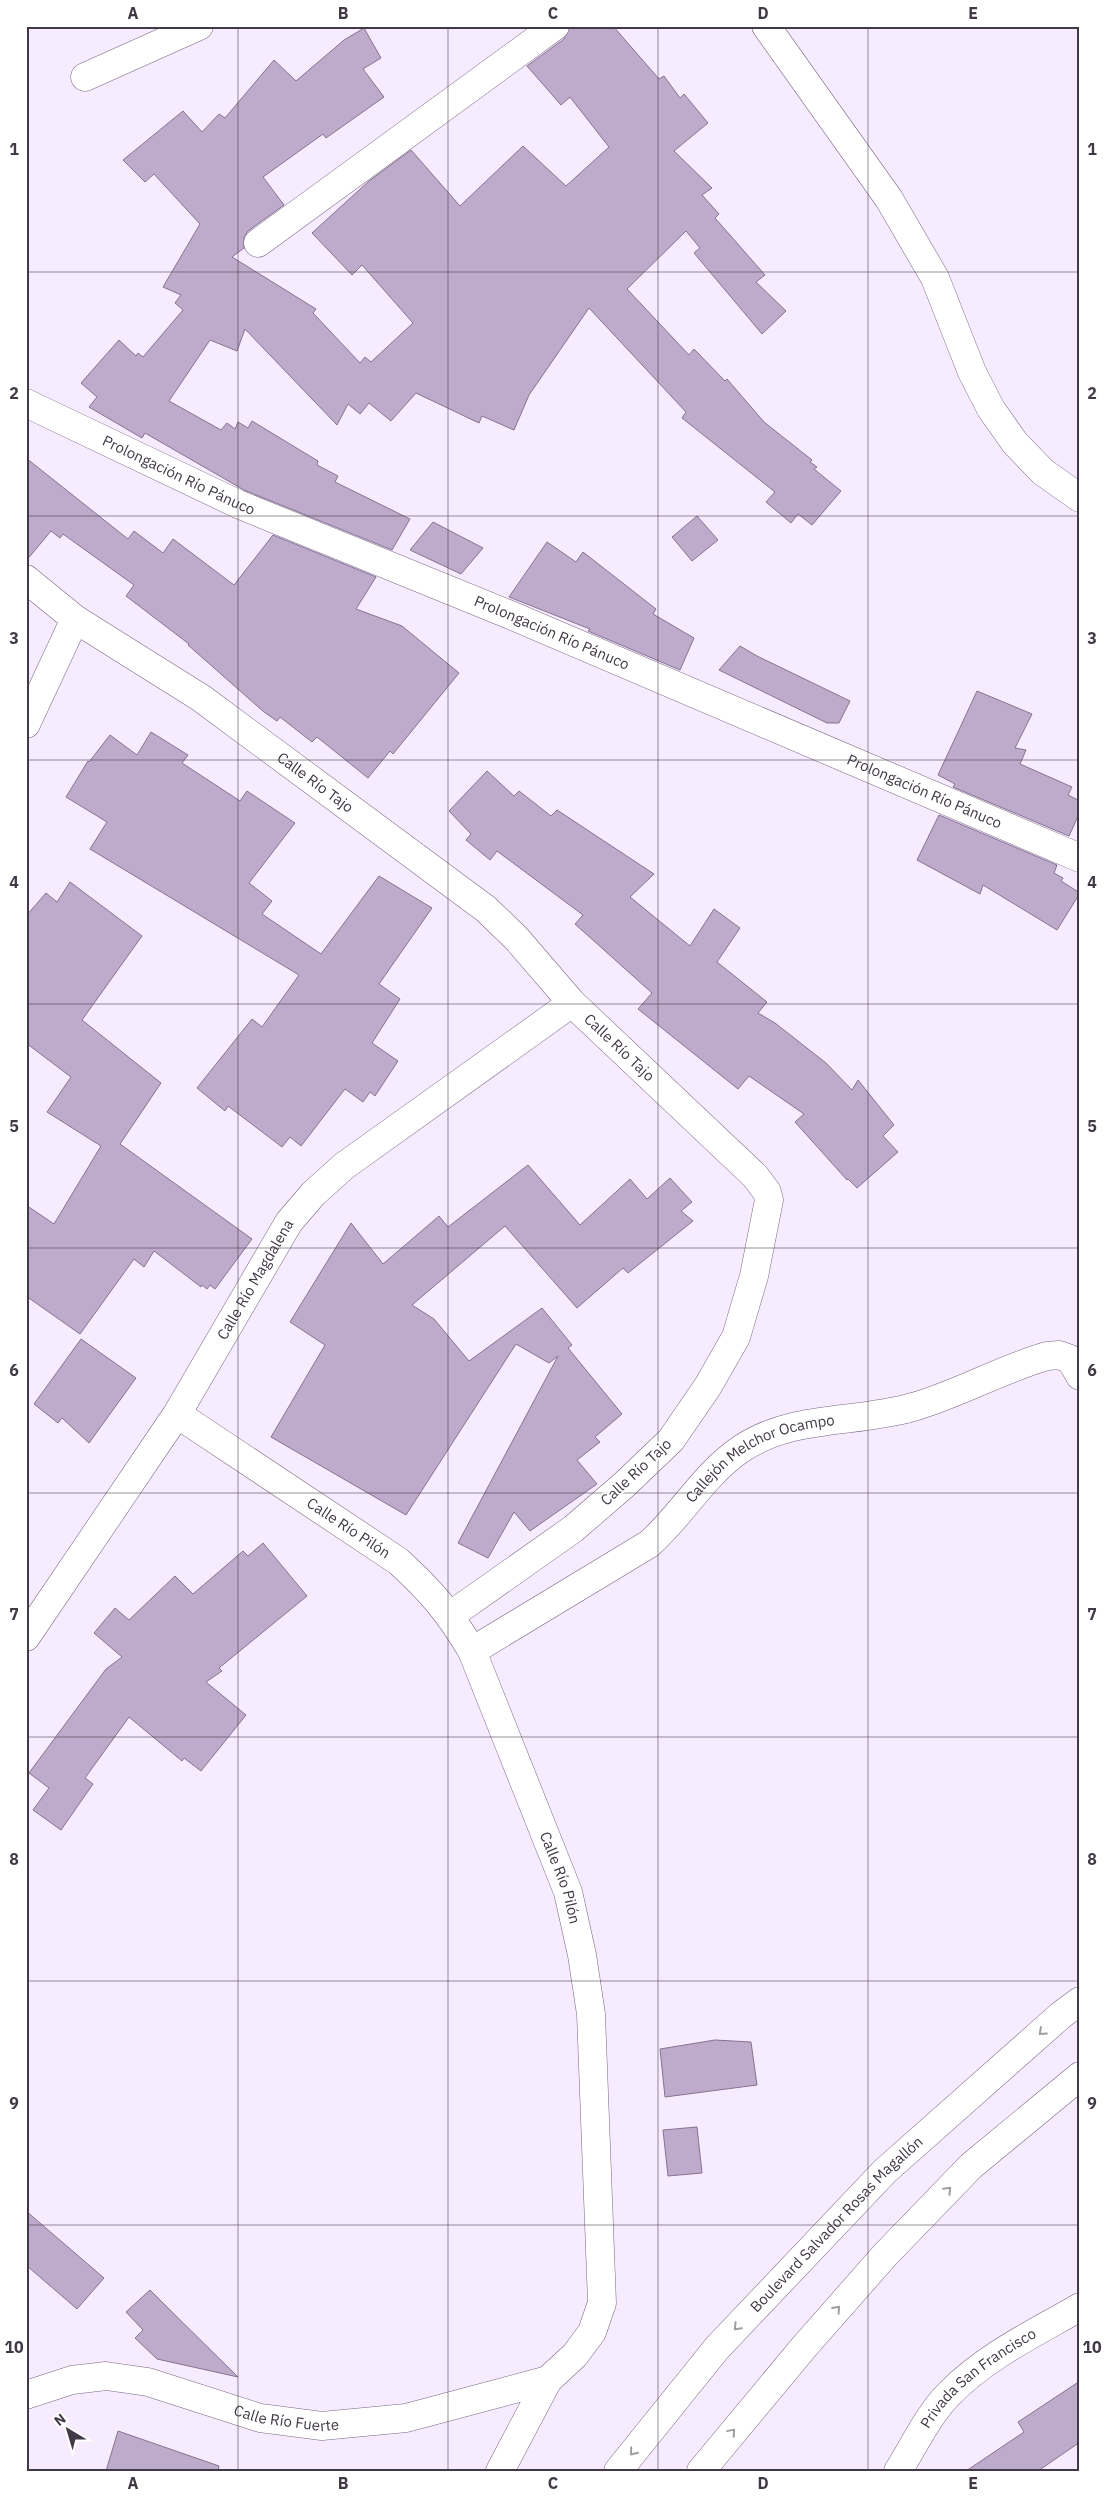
<svg xmlns="http://www.w3.org/2000/svg" width="1106" height="2497" viewBox="0 0 1106 2497" font-family="'IBM Plex Sans',sans-serif">
<style>
.building{fill:#beaaca;stroke:#867391}
.lines{fill:none;stroke-linecap:round;stroke-linejoin:round}
.minor-casing{stroke:#786683;stroke-width:29}
.highway-casing{stroke:#786683;stroke-width:29}
.minor{stroke:#fff;stroke-width:28}
.highway{stroke:#fff;stroke-width:28}
.oneway{stroke:#a09ca2}
.grid{fill:none;stroke:#413946;stroke-width:1;stroke-opacity:0.55}
.labels{text-anchor:middle;stroke-width:4;stroke-linejoin:round;paint-order:stroke}
.street-label{font-size:15px;fill:#413946;stroke:#fff}
.neatline{fill:none;stroke:#413946;stroke-width:2}
.grid-label{font-size:16px;text-anchor:middle;font-weight:bold;fill:#413946}
</style>
<rect width="100%" height="100%" fill="#f7ebff"/>
<!-- building -->
<path class="building" d="M570 26H613L659 79 664 76 680 98 684 94 708 123 674 151 712 188 702 195 719 214 715 218 765 275 756 282 786 311 762 334 694 253 700 248 686 231 627 289 689 355 694 349 725 381 727 379 764 422 812 460 810 462 817 467 814 469 841 491 812 525 798 514 791 523 766 502 775 492 682 418 686 412 589 308 529 395 514 430 482 416 479 423 416 393 391 421 369 403 360 414 348 404 337 425 245 329 237 351 210 340 169 401 221 430 227 423 235 429 238 422 248 428 252 421 318 461 317 465 338 476 335 482 410 519 392 550 244 490 145 433 142 438 89 407 97 397 81 383 119 340 136 356 138 353 143 357 183 310 175 303 181 295 163 287 200 224 154 174 145 182 123 160 183 111 202 132 219 114 225 118 274 60 296 81 344 40 364 28 381 58 363 69 384 97 326 138 323 134 263 177 284 205 248 231 244 237V248L232 257 316 309 313 313 360 363 365 357 371 362 413 323 362 265 352 275 312 233 369 181 411 150 460 206 523 146 566 186 609 147 570 97 561 105 527 66 564 39Z
M26 458 128 539 134 531 163 553 173 539 234 585 273 535 376 577 356 609 402 626 459 673 393 754 390 751 368 778 317 737 312 742 280 717 277 721 264 712 188 645 189 644 126 596 134 585 63 534 60 538 51 531 26 561Z
M697 516 718 540 692 561 672 537Z
M433 522 483 548 461 574 410 550Z
M547 542 576 562 583 552 656 609 653 614 694 638 680 670 588 631 590 629 509 597Z
M740 646 757 656 850 701 839 723H827L719 670Z
M977 691 1032 714 1015 748 1026 750 1020 764 1072 787 1068 795 1080 801V812L1069 836 953 787 955 784 938 775Z
M151 732 188 755 182 763 240 801 247 791 295 823 249 883 272 901 262 914 321 954 379 876 432 908 379 984 400 999 372 1043 398 1061 375 1096 370 1092 363 1102 345 1089 301 1146 290 1137 282 1147 228 1106 225 1111 197 1088 252 1019 262 1027 299 975 90 849 107 822 66 797 88 761 89 762 110 735 137 755Z
M487 771 514 796 519 791 551 816 557 810 654 874 630 897 690 946 714 909 740 928 717 962 767 1002 758 1013 775 1023 826 1063 852 1090 858 1080 894 1125 883 1136 898 1152 857 1188 848 1179 847 1180 795 1122 804 1114 749 1076 738 1089 638 1009 652 993 575 924 583 915 497 851 490 860 466 840 471 834 449 811Z
M939 815 1057 865 1054 873 1063 878 1061 881 1080 893 1057 930 983 885 980 894 917 860Z
M70 882 142 936 82 1020 161 1083 120 1144 252 1239 215 1289 210 1285 207 1289 202 1285 201 1287 154 1251 144 1267 134 1259 80 1334 26 1296V1205L54 1224 101 1146 47 1112 71 1077 26 1043V916L46 893 57 902Z
M528 1165 580 1225 630 1179 647 1199 670 1178 692 1202 681 1211 693 1221 628 1273 623 1268 577 1308 505 1226 412 1305 434 1319 469 1361 542 1308 572 1345 568 1348 622 1414 595 1437 600 1442 577 1460 597 1484 530 1531 514 1512 488 1558 458 1543 558 1356 549 1363 516 1344 406 1515 271 1437 325 1345 290 1322 351 1223 383 1264 439 1216 448 1227Z
M81 1339 136 1378 89 1443 62 1418 58 1423 34 1404Z
M263 1543 307 1596 219 1668 222 1671 206 1682 246 1715 201 1771 184 1758 182 1761 129 1717 85 1778 93 1784 61 1830 33 1810 49 1788 29 1773 106 1669 122 1657 94 1633 115 1608 129 1620 175 1576 193 1594 243 1551 248 1556Z
M715 2040 751 2042 757 2085 665 2097 660 2049Z
M697 2127 702 2173 668 2176 663 2130Z
M26 2211 104 2278 77 2309 26 2265Z
M150 2290 167 2307 238 2377 157 2359 135 2338 143 2330 126 2312Z
M1080 2381V2442L1038 2471H966L1024 2432 1018 2422Z
M118 2431 219 2466 218 2471H106Z"/>
<g class="lines">
<defs>
<g id="minor">
<path d="M766 26 889 199 935 278 972 372 991 409 1015 443 1043 472 1080 498"/>
<path d="M85 77 199 26"/>
<path d="M258 243 555 26"/>
<path id="s1" d="M26 403 238 504 508 614 1080 858"/>
<path id="s2" d="M26 579 75 619 201 698 486 909 517 939 572 1003 755 1176 767 1192 769 1200 754 1276 736 1337 708 1386 671 1440 625 1484 573 1529 451 1615"/>
<path d="M26 724 75 619"/>
<path id="s3" d="M177 1414 398 1561C431 1591 449 1612 472 1651L568 1892 582 1955 591 2014 602 2303 592 2332 575 2355 548 2380 500 2471"/>
<path id="s4" d="M26 1637 177 1414 289 1222 313 1194 344 1166 572 1003"/>
<path id="s5" d="M472 1651 649 1544C682 1515 704 1474 741 1449 793 1414 855 1424 913 1407 959 1394 1001 1369 1047 1356L1059 1355 1070 1359 1080 1376"/>
<path id="s6" d="M26 2395 72 2380 106 2376 148 2382 260 2418 322 2426 406 2418 548 2380"/>
<path id="s7" d="M898 2471C914 2446 928 2415 949 2394 986 2356 1035 2333 1080 2307"/>
</g>
<g id="highway">
<path id="s8" d="M618 2471 717 2348 885 2171 1061 2015 1080 2001"/>
<path d="M701 2471 804 2347 885 2255 971 2166 1080 2076"/>
</g>
</defs>
<!-- minor casing -->
<use href="#minor" class="minor-casing"/>
<!-- highway casing -->
<use href="#highway" class="highway-casing"/>
<!-- minor -->
<use href="#minor" class="minor"/>
<!-- highway -->
<use href="#highway" class="highway"/>
</g>
<!-- one-way arrows -->
<defs><path id="oneway-chevron" d="M-2-3.5L2.5 0L-2 3.5" fill="none" stroke-width="1.6" stroke-linecap="round" stroke-linejoin="round" transform="scale(1.25)"/></defs>
<g class="oneway">
<use href="#oneway-chevron" transform="translate(1042 2032) rotate(138)"/>
<use href="#oneway-chevron" transform="translate(948 2190) rotate(-46)"/>
<use href="#oneway-chevron" transform="translate(837 2309) rotate(-48)"/>
<use href="#oneway-chevron" transform="translate(737 2327) rotate(134)"/>
<use href="#oneway-chevron" transform="translate(732 2432) rotate(-50)"/>
<use href="#oneway-chevron" transform="translate(633 2452) rotate(129)"/>
</g>
<!-- grid -->
<path class="grid" d="M238 26V2471M448 26V2471M658 26V2471M868 26V2471M26 272H1080M26 516H1080M26 760H1080M26 1004H1080M26 1248H1080M26 1493H1080M26 1737H1080M26 1981H1080M26 2225H1080"/>
<g class="labels">
<!-- street labels -->
<g class="street-label">
<text dy="5" stroke="none"><textPath href="#s1" startOffset="169">Prolongación Río Pánuco</textPath></text>
<text dy="5" stroke="none"><textPath href="#s1" startOffset="574">Prolongación Río Pánuco</textPath></text>
<text dy="5" stroke="none"><textPath href="#s2" startOffset="354">Calle Río Tajo</textPath></text>
<text dy="5" stroke="none"><textPath href="#s1" startOffset="979">Prolongación Río Pánuco</textPath></text>
<text dy="5" stroke="none"><textPath href="#s2" startOffset="759">Calle Río Tajo</textPath></text>
<text dy="5" stroke="none"><textPath href="#s4" startOffset="425">Calle Río Magdalena</textPath></text>
<text dy="5" stroke="none"><textPath href="#s5" startOffset="352">Callejón Melchor Ocampo</textPath></text>
<text transform="translate(636 1472) rotate(-43)" y="5">Calle Río Tajo</text>
<text dy="5" stroke="none"><textPath href="#s3" startOffset="206">Calle Río Pilón</textPath></text>
<text dy="5" stroke="none"><textPath href="#s3" startOffset="626">Calle Río Pilón</textPath></text>
<text dy="5" stroke="none"><textPath href="#s8" startOffset="330">Boulevard Salvador Rosas Magallón</textPath></text>
<text dy="5" stroke="none"><textPath href="#s7" startOffset="125">Privada San Francisco</textPath></text>
<text dy="5" stroke="none"><textPath href="#s6" startOffset="269">Calle Río Fuerte</textPath></text>
</g>
</g>
<!-- border -->
<rect width="1106" height="2497" fill="none" stroke="#ffffff" stroke-width="55"/>
<!-- north arrow -->
<g transform="translate(68 2430) rotate(322)" stroke="#ffffff" stroke-width="4" paint-order="stroke">
<path d="M0-4L9 19L0 12L-9 19Z" fill="#413946"/>
<text y="-8" font-size="14" font-weight="bold" text-anchor="middle" fill="#413946">N</text>
</g>
<rect x="28" y="28" width="1050" height="2442" class="neatline"/>
<g class="grid-label">
<text x="133" y="19">A</text>
<text x="343" y="19">B</text>
<text x="553" y="19">C</text>
<text x="763" y="19">D</text>
<text x="973" y="19">E</text>
<text x="14" y="155">1</text>
<text x="1092" y="155">1</text>
<text x="14" y="399">2</text>
<text x="1092" y="399">2</text>
<text x="14" y="644">3</text>
<text x="1092" y="644">3</text>
<text x="14" y="888">4</text>
<text x="1092" y="888">4</text>
<text x="14" y="1132">5</text>
<text x="1092" y="1132">5</text>
<text x="14" y="1376">6</text>
<text x="1092" y="1376">6</text>
<text x="14" y="1620">7</text>
<text x="1092" y="1620">7</text>
<text x="14" y="1865">8</text>
<text x="1092" y="1865">8</text>
<text x="14" y="2109">9</text>
<text x="1092" y="2109">9</text>
<text x="14" y="2353">10</text>
<text x="1092" y="2353">10</text>
<text x="133" y="2489">A</text>
<text x="343" y="2489">B</text>
<text x="553" y="2489">C</text>
<text x="763" y="2489">D</text>
<text x="973" y="2489">E</text>
</g>
</svg>
